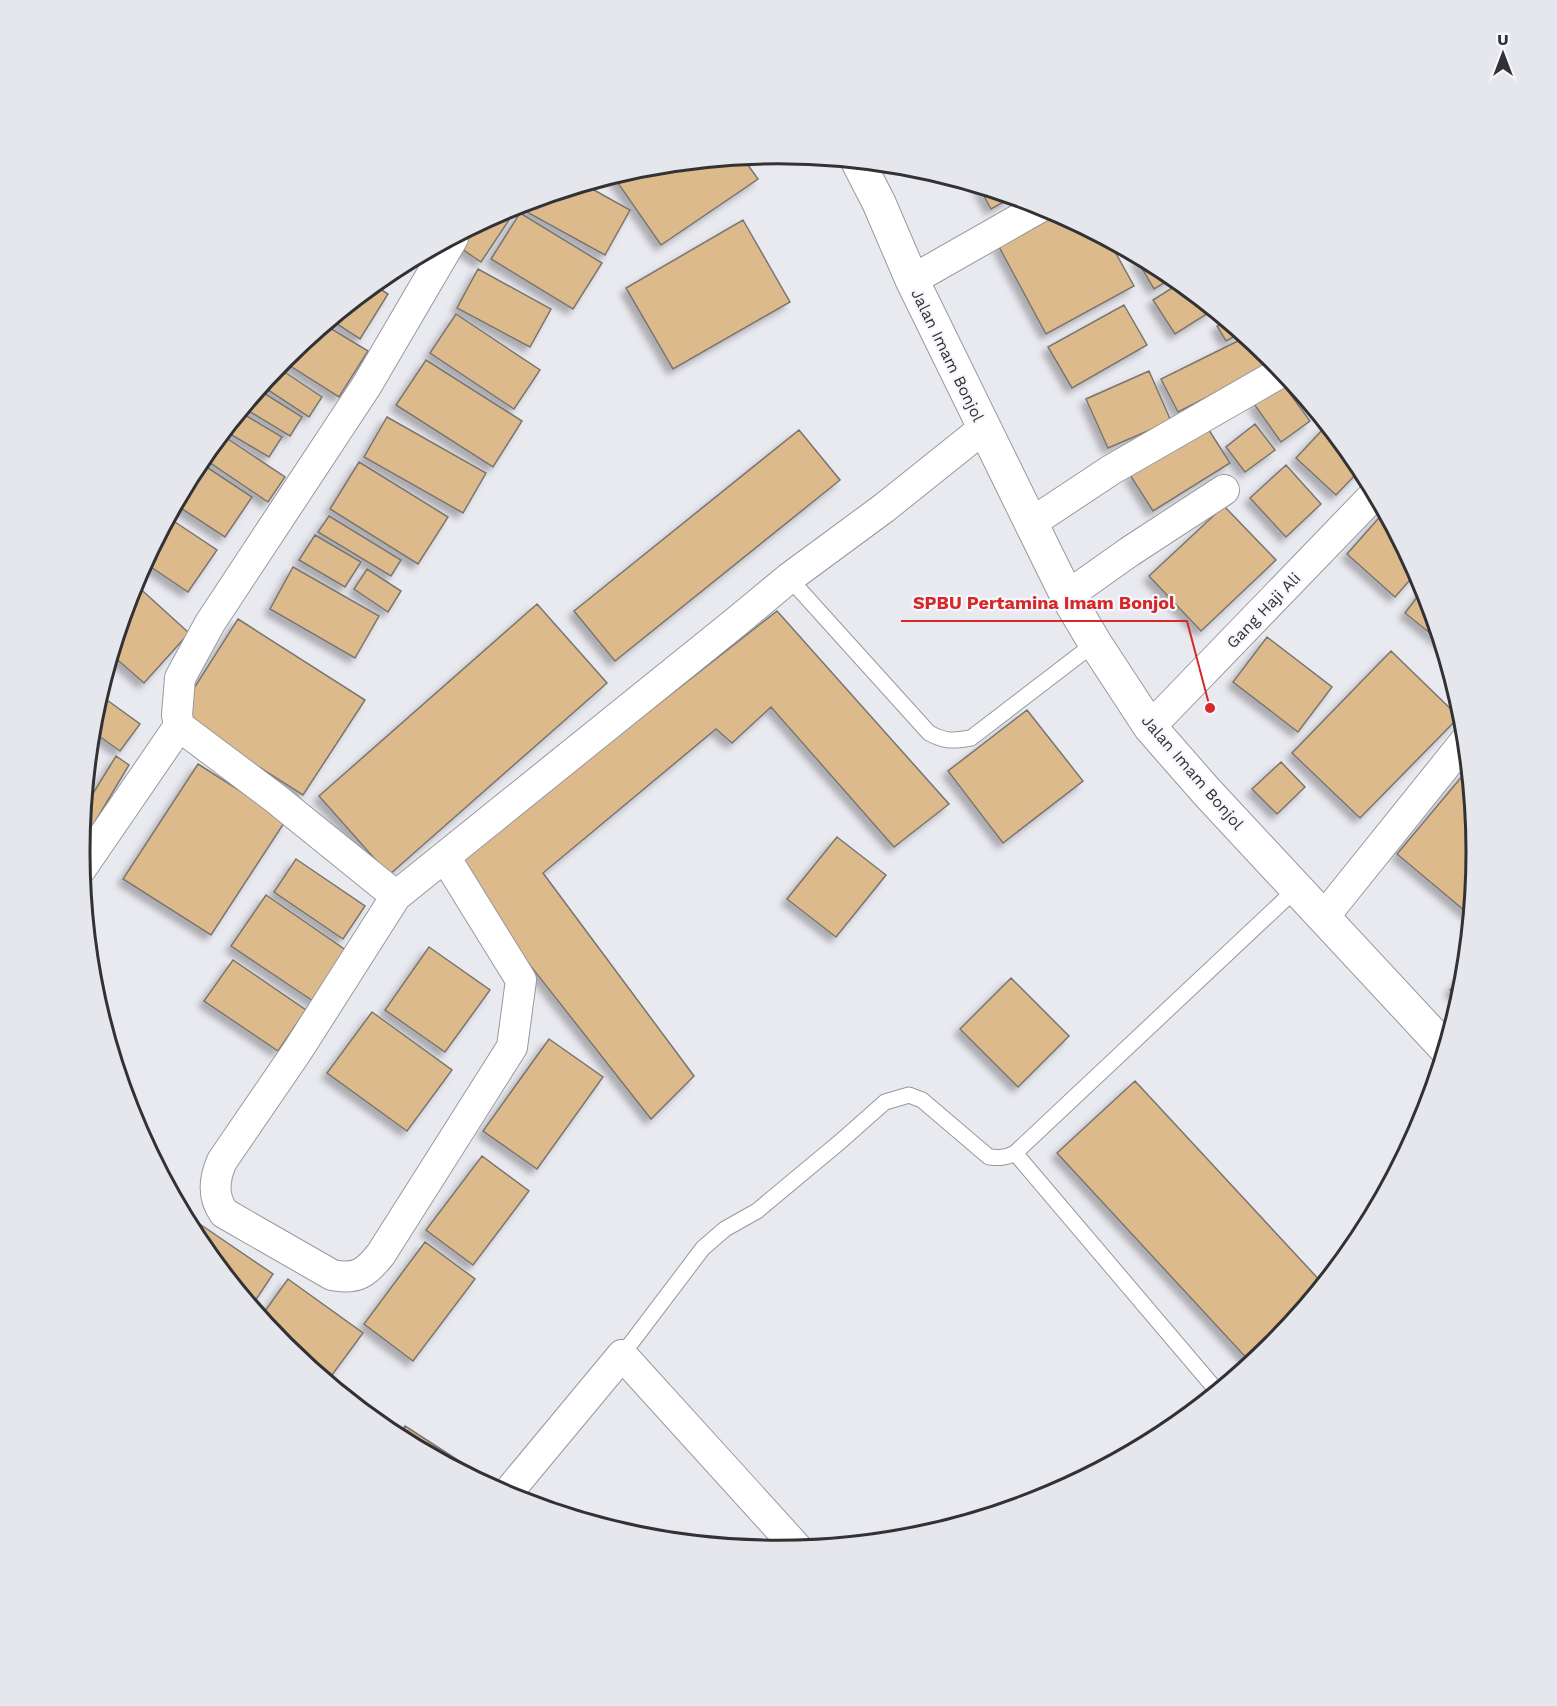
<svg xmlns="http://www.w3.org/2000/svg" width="1557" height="1706" viewBox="0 0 1557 1706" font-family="'Work Sans',sans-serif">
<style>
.building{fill:#ddba8b;stroke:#797570;stroke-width:1.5;filter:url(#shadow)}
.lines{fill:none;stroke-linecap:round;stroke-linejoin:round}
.lane-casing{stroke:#98999f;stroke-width:17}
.street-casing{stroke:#98999f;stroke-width:32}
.secondary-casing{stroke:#98999f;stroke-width:35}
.lane{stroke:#fff;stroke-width:15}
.street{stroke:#fff;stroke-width:30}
.secondary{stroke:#fff;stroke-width:33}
.labels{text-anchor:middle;stroke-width:4.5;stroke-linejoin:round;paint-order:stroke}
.street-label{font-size:16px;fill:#323234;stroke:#f6f7fd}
.rim{fill:none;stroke:#323234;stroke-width:3}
.leader{fill:none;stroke:#d62828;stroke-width:2}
.callout-dot{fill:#d62828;stroke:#f6f7fd;stroke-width:2}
.callout-label{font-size:18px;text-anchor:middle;font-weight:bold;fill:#d62828;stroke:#f6f7fd;stroke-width:4.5;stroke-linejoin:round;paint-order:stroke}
</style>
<defs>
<filter id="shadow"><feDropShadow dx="-5.5" dy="5.5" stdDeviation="3" flood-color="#0004"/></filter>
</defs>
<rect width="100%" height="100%" fill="#e9e9f0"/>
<!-- building -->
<path class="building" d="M743 158 758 179 661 245 613 176 642 167Z
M585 185 630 210 605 255 525 211 531 201Z
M979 187 1013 197 991 209Z
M503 211 511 217 481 262 459 247 471 229Z
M520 213 602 263 573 309 491 259Z
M1057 213 1109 241 1134 286 1046 334 998 245Z
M743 220 790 302 673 369 626 288Z
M1141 258 1167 272 1174 277 1154 289 1137 260Z
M478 269 551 309 530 347 457 308Z
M1180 283 1213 310 1175 334 1153 300Z
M374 285 388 294 360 339 331 320Z
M1124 305 1147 345 1072 388 1048 347Z
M456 314 540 370 514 409 430 353Z
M1227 321 1241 333 1226 341 1217 326Z
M325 325 368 351 339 397 282 361Z
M1246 337 1276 362 1178 412 1161 379Z
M426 360 522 421 493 467 396 405Z
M277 367 322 397 309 417 262 386Z
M1149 371 1171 421 1108 448 1086 399Z
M1283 384 1310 421 1281 442 1254 404Z
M259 390 302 417 290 436 244 408Z
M240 412 282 437 269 457 225 431Z
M387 417 486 473 463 513 364 457Z
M1255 424 1275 450 1245 472 1226 447Z
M1327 425 1362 468 1336 495 1296 458Z
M1207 427 1230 463 1153 511 1130 475Z
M799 430 840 480 615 661 574 611Z
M222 435 285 477 268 502 203 458Z
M199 462 252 497 225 537 176 505Z
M359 462 448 517 418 564 330 509Z
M1286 465 1321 504 1286 537 1250 498Z
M1224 506 1276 560 1201 631 1149 576Z
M1385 511 1417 572 1395 597 1347 554Z
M329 516 401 560 391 576 318 532Z
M169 518 217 550 188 592 145 563Z
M315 535 361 562 345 587 299 560Z
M293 567 379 616 355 658 270 609Z
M367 569 401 591 388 612 354 589Z
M134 583 189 633 144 683 112 655Z
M1425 587 1441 642 1405 613Z
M537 604 607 683 389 875 319 796Z
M777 611 949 804 894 847 771 707 732 743 716 729 543 873 694 1076 651 1119 452 866Z
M238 619 365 700 303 795 177 715Z
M1267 637 1332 687 1298 732 1233 682Z
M1391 651 1459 717 1360 818 1292 753Z
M100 695 140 724 120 751 92 731 93 716Z
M1027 710 1083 781 1003 843 948 771Z
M116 756 129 765 80 847 84 808Z
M1281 762 1305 787 1277 814 1252 789Z
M198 764 286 820 211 935 123 879Z
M1469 768 1478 853 1471 916 1397 854Z
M837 837 886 875 836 937 787 899Z
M296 859 365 906 343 939 274 892Z
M266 895 350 953 316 1003 231 946Z
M429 947 490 990 445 1052 385 1010Z
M233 960 306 1010 278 1051 204 1001Z
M1466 972 1464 990 1461 1000 1450 990Z
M1011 978 1069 1036 1018 1087 960 1029Z
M372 1012 452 1070 407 1131 327 1073Z
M549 1039 603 1077 537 1169 483 1131Z
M1135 1081 1324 1285 1273 1348 1252 1364 1057 1153Z
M482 1156 529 1191 473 1265 426 1230Z
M191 1218 273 1274 251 1307 197 1241 187 1222Z
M425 1242 475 1279 413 1361 364 1324Z
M288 1279 363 1333 332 1375 272 1332 260 1318Z
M336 1389 394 1426 390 1434Z
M405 1426 464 1464 459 1471 397 1438Z"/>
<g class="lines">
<defs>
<path id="lane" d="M789 578 929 733C946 742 953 741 971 738L1095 643
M1015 1153 1218 1392
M622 1355 703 1248 725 1229 757 1211 841 1141 885 1102 909 1095 922 1100 989 1157C999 1158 1006 1158 1015 1153L1296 889"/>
<path id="street" d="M912 280 1042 206
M1031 523 1111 470 1283 371
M1067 596 1129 552 1224 490
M1150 727 1375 494
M445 857 521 980 512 1047 381 1254C366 1273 357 1280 332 1275L224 1213C212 1196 214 1179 222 1161L298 1050 396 896 736 622 789 578 884 508 984 428
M81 869 179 726
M396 896 275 798 179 726 177 715 180 678 210 623 367 385 453 238
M1323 918 1466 740
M505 1496 622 1355 799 1550"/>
<path id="secondary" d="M858 162 879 203 912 280 1031 523 1067 596 1095 643 1150 727 1206 791 1446 1049"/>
</defs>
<!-- lane casing -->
<use href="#lane" class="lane-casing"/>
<!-- street casing -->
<use href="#street" class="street-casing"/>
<!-- secondary casing -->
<use href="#secondary" class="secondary-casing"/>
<!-- lane -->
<use href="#lane" class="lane"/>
<!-- street -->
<use href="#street" class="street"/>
<!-- secondary -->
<use href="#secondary" class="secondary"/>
</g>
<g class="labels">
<!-- street labels -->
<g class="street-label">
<text transform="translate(948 355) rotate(64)" y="6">Jalan Imam Bonjol</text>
<text transform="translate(1263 610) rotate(-46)" y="6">Gang Haji Ali</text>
<text transform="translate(1193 772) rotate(49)" y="6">Jalan Imam Bonjol</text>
</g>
</g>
<!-- crop -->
<path d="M0 0H1557V1706H0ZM90 852a688 688 0 1 1 1376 0a688 688 0 1 1-1376 0Z" fill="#e6e7ed" fill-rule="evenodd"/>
<path class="rim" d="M90 852a688 688 0 1 1 1376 0a688 688 0 1 1-1376 0Z"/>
<!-- callouts -->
<path class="leader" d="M1210 708L1187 621H901"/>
<circle class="callout-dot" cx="1210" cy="708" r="6"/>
<g class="callout-label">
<text x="1044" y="609">SPBU Pertamina Imam Bonjol</text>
</g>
<!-- north arrow -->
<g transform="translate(1503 54)" stroke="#f6f7fd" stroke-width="4.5" paint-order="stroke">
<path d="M0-4.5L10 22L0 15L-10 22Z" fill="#323234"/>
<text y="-9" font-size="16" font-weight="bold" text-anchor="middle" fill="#323234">U</text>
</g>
</svg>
